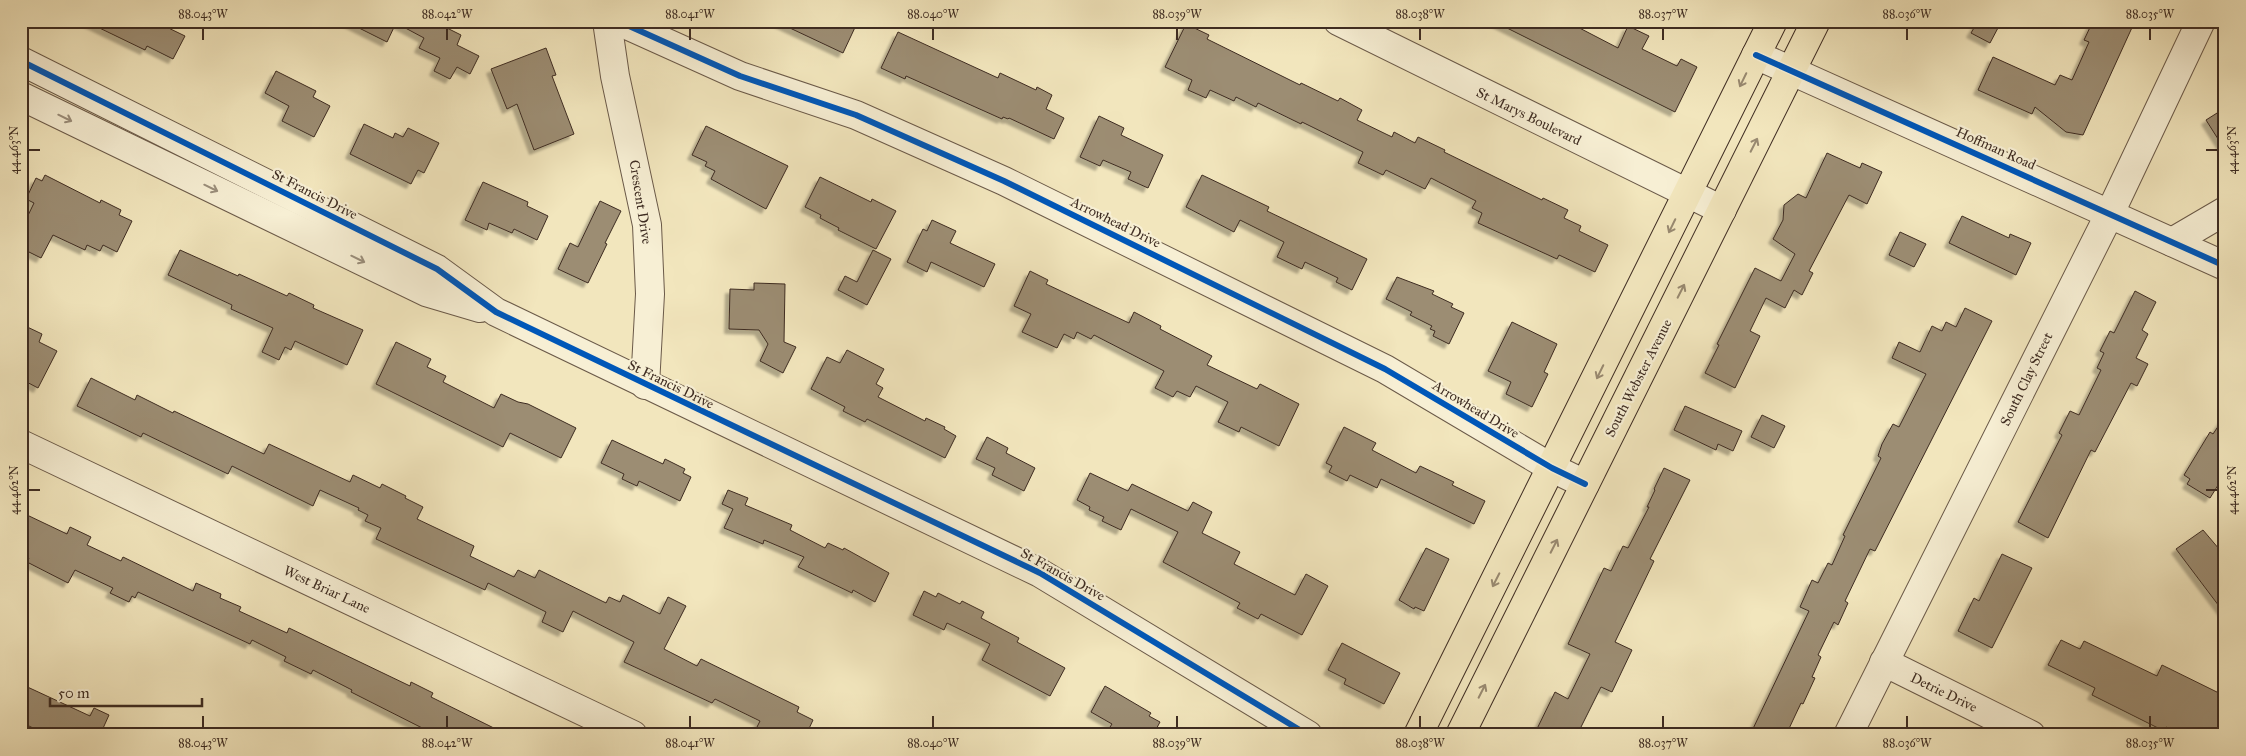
<svg xmlns="http://www.w3.org/2000/svg" width="2246" height="756" font-family="'IM FELL Great Primer',serif">
  <style>
    .building { fill: #9c8d73; stroke: #3e2c22; filter: url(#shadow) }
    .lines { fill: none; stroke-linecap: round; stroke-linejoin: round }
    .minor-casing { stroke: #6b5a49; stroke-width: 30 }
    .major-casing { stroke: #3e2c22; stroke-width: 30 }
    .minor { stroke: #f7efd4; stroke-width: 28 }
    .major { stroke: #f2e6bd; stroke-width: 28 }
    .cycleway-casing { stroke: #f7efd4; stroke-width: 9 }
    .cycleway { stroke: #0057b8; stroke-width: 6 }
    .oneway { stroke: #988970 }
    .oneway2 { stroke: #9a8e7b }
    .ticks { fill: none; stroke: #3e2c22; stroke-width: 2 }
    .labels { text-anchor: middle; stroke-width: 4.5; stroke-linejoin: round; paint-order: stroke }
    .street-label { font-size: 14px; fill: #3e2c22; stroke: #f7efd4 }
    .neatline { fill: none; stroke: #3e2c22; stroke-width: 2 }
    .ticks-label { font-size: 12px; text-anchor: middle; fill: #3e2c22 }
  </style>
  <defs>
    <filter id="shadow"><feDropShadow dx="-4.5" dy="4.5" stdDeviation="1" flood-color="#0004"/></filter>
  </defs>
  <rect width="100%" height="100%" fill="#f2e6bd"/>
  <filter id="stains"><feTurbulence type="fractalNoise" baseFrequency=".004" numOctaves="4"/><feColorMatrix values="0 0 0 0 .2 0 0 0 0 .09 0 0 0 0 .02 0 0 0 .5 -.17"/></filter>
  <radialGradient id="worn" r=".72"><stop offset=".6" stop-color="#630" stop-opacity="0"/><stop offset="1" stop-color="#630" stop-opacity=".3"/></radialGradient>
  <g class="building">
    <path d="M85,21H154L185,36L173,59L147,46L145,50Z"/>
    <path d="M345,21H433L461,35L457,45L479,56L470,74L457,67L450,79L434,71L440,58L419,48L424,38L396,23L387,42Z"/>
    <path d="M775,21H858L843,53Z"/>
    <path d="M1493,21H1566L1618,48L1628,26L1649,36L1642,49L1677,66L1681,59L1697,67L1675,112Z"/>
    <path d="M1978,21H1989L1999,26L1990,43L1971,33Z"/>
    <path d="M2093,21H2135L2083,135L2066,132L2035,107L2032,114L1978,90L1993,57L2055,85L2060,75L2072,80L2089,42L2084,40Z"/>
    <path d="M1186,24L1209,35L1207,39L1300,85L1301,83L1338,101L1340,98L1362,110L1357,120L1392,137L1394,132L1415,143L1418,137L1445,150L1444,152L1542,200L1543,198L1568,210L1564,218L1581,226L1579,231L1608,245L1595,272L1559,255L1557,259L1478,223L1482,213L1472,208L1476,201L1431,178L1425,189L1386,170L1383,175L1358,163L1363,152L1302,122L1301,124L1258,103L1256,107L1236,97L1234,101L1210,90L1206,98L1188,90L1192,80L1165,67Z"/>
    <path d="M898,32L998,78L1000,73L1036,90L1037,87L1052,95L1046,109L1064,118L1054,139L1009,118L1008,119L1003,117L1002,119L906,76L905,79L881,68Z"/>
    <path d="M546,48L556,75L552,76L574,134L534,150L517,104L507,109L491,69Z"/>
    <path d="M276,71L316,91L313,97L330,106L314,137L282,121L289,106L265,93Z"/>
    <path d="M2225,108V150L2206,120Z"/>
    <path d="M1099,116L1124,128L1121,135L1163,155L1148,188L1128,179L1131,172L1103,160L1100,166L1080,157Z"/>
    <path d="M364,124L393,138L395,133L403,137L408,128L439,143L424,173L418,170L411,184L350,154Z"/>
    <path d="M706,126L788,166L766,209L711,179L715,171L705,166L707,162L692,155Z"/>
    <path d="M1827,153L1860,168L1862,163L1882,172L1867,204L1849,195L1809,271L1813,273L1802,295L1794,290L1785,308L1766,298L1750,331L1760,336L1735,388L1705,373L1719,345L1717,344L1755,268L1781,281L1795,254L1773,239L1783,220L1784,205L1798,194L1806,198Z"/>
    <path d="M45,175L100,203L101,200L121,210L119,215L132,221L117,252L103,245L100,251L87,245L85,250L53,235L41,258L21,248V230L34,203L26,199L36,178L42,181Z"/>
    <path d="M1202,175L1269,207L1267,211L1367,259L1352,290L1336,282L1338,278L1305,262L1302,269L1277,257L1284,242L1240,220L1234,232L1186,207Z"/>
    <path d="M820,177L871,202L872,199L896,211L876,249L838,230L839,228L820,218L821,215L805,207Z"/>
    <path d="M483,182L528,202L527,206L548,216L537,240L514,229L512,233L489,223L487,230L465,220Z"/>
    <path d="M600,201L621,211L605,243L607,244L588,283L558,269L570,243L578,247Z"/>
    <path d="M1962,216L2009,238L2010,234L2031,243L2016,275L1949,243Z"/>
    <path d="M932,220L956,231L950,243L995,264L984,287L931,262L927,272L907,262L923,229L927,231Z"/>
    <path d="M1900,232L1926,244L1914,267L1889,255Z"/>
    <path d="M180,250L238,276L239,274L287,296L289,293L314,305L313,308L363,330L347,365L295,341L291,350L285,347L279,360L262,352L273,328L231,309L232,305L168,275Z"/>
    <path d="M873,250L891,259L867,305L838,290L845,276L857,282Z"/>
    <path d="M1030,271L1048,280L1046,284L1129,323L1134,312L1161,326L1160,329L1212,356L1207,365L1257,389L1260,384L1299,404L1279,446L1241,427L1239,432L1218,422L1228,402L1196,386L1190,397L1177,391L1173,397L1155,388L1164,371L1094,335L1091,339L1077,332L1074,339L1064,334L1057,348L1022,332L1031,314L1014,306Z"/>
    <path d="M1397,277L1434,291L1432,294L1453,304L1451,307L1464,313L1449,344L1433,336L1435,331L1430,329L1432,326L1410,315L1412,312L1386,299Z"/>
    <path d="M754,283L785,284L784,342L796,347L783,373L760,361L768,344L759,330L729,329L730,289L754,290Z"/>
    <path d="M2135,291L2156,302L2142,330L2148,334L2136,358L2148,364L2137,386L2131,383L2095,452L2091,450L2048,538L2018,522L2062,435L2059,433L2070,411L2079,415L2101,370L2097,368L2104,353L2100,351L2110,331L2114,333Z"/>
    <path d="M1965,308L1992,321L1875,551L1870,549L1845,601L1848,603L1838,625L1834,622L1818,655L1821,657L1812,677L1815,678L1803,704L1801,703L1786,735H1750L1809,611L1800,607L1812,580L1818,583L1828,563L1832,565L1845,536L1843,535L1881,458L1878,456L1882,444L1893,424L1899,427L1926,374L1892,358L1899,342L1920,352L1932,326L1942,331L1946,322L1956,327Z"/>
    <path d="M1512,322L1557,344L1544,372L1548,374L1532,407L1506,394L1511,382L1488,371Z"/>
    <path d="M21,324L42,334L39,342L57,351L38,388L21,379Z"/>
    <path d="M396,342L431,359L427,367L446,376L443,382L494,408L501,394L518,402L528,404L576,428L561,458L510,433L503,447L376,384Z"/>
    <path d="M847,350L884,369L876,384L883,388L878,397L925,421L926,418L945,427L944,429L956,436L945,458L867,419L865,422L843,411L845,407L811,389L827,357L840,363Z"/>
    <path d="M91,378L135,400L137,395L173,413L174,411L264,454L269,444L350,482L353,475L380,488L382,484L406,496L405,498L423,507L417,519L474,546L470,556L514,577L518,570L535,578L539,570L606,603L609,597L620,602L623,595L660,614L668,597L686,606L664,649L697,666L701,659L799,707L797,712L813,720L806,735H753L760,721L715,699L712,703L624,662L634,642L573,611L563,632L542,622L546,612L488,583L485,590L376,539L381,528L365,521L368,515L358,510L359,508L320,490L313,506L232,466L228,474L143,433L141,437L77,406Z"/>
    <path d="M1685,406L1742,431L1733,451L1718,444L1716,450L1674,430Z"/>
    <path d="M1762,415L1785,426L1774,448L1751,437Z"/>
    <path d="M2225,416V474L2210,498L2187,484L2190,479L2184,475L2210,432L2213,434Z"/>
    <path d="M1344,427L1376,443L1372,450L1416,473L1420,466L1454,482L1452,485L1485,501L1474,524L1381,479L1377,488L1350,475L1347,481L1329,472L1332,466L1326,463Z"/>
    <path d="M987,437L1008,448L1006,453L1035,468L1024,491L992,475L995,468L976,459Z"/>
    <path d="M612,440L663,464L665,459L685,469L683,473L691,477L680,501L639,481L637,486L622,479L624,474L601,463Z"/>
    <path d="M1664,468L1690,480L1650,559L1654,561L1615,642L1632,650L1612,692L1601,687L1577,735H1534L1555,692L1568,699L1590,654L1568,644L1604,568L1611,571L1623,546L1628,548L1649,507H1647L1655,490L1654,489Z"/>
    <path d="M1090,473L1128,491L1132,484L1188,511L1193,502L1212,512L1202,533L1240,552L1234,564L1295,595L1306,574L1328,586L1302,635L1261,614L1258,619L1237,608L1240,603L1163,562L1178,532L1131,509L1121,530L1102,521L1104,517L1089,510L1090,507L1077,500Z"/>
    <path d="M728,490L748,498L745,505L792,525L790,530L825,548L828,543L843,550L844,548L889,573L875,602L853,590L852,593L798,567L804,557L764,540L763,544L724,528L733,509L722,504Z"/>
    <path d="M27,515L67,534L70,527L91,537L87,545L121,561L123,557L193,591L196,583L221,594L220,598L241,607L239,611L287,633L289,628L410,686L411,682L433,693L431,697L508,735H436L351,692L352,690L313,670L311,674L284,661L286,657L252,640L250,644L138,592L135,598L132,596L129,602L110,593L113,588L75,570L68,583L27,562L29,558L21,555V525Z"/>
    <path d="M2203,530L2225,556V614L2176,549Z"/>
    <path d="M1426,548L1449,559L1424,611L1415,607L1414,609L1399,600Z"/>
    <path d="M2002,554L2032,568L1992,648L1958,631L1974,598L1979,601Z"/>
    <path d="M924,591L936,597L938,593L960,604L962,601L984,612L981,618L1019,638L1017,642L1065,668L1050,696L982,660L990,644L947,623L944,630L913,615Z"/>
    <path d="M2061,640L2080,649L2084,641L2157,676L2162,665L2225,696V713L2214,735H2183L2166,727L2164,731L2092,695L2095,688L2048,665Z"/>
    <path d="M1342,643L1400,673L1384,704L1344,684L1346,679L1328,670Z"/>
    <path d="M21,684L90,716L94,708L109,715L100,735H47L21,722Z"/>
    <path d="M1105,686L1151,713L1149,716L1160,722L1153,735H1125L1110,727L1112,724L1091,712Z"/>
  </g>
  <g class="lines">
    <defs>
      <g id="minor">
        <path d="M607,21L615,76L647,225L650,294L645,385"/>
        <path d="M618,21L740,76L856,115L1004,181L1385,369L1552,468L1585,484"/>
        <path d="M1338,21L1722,210"/>
        <path d="M1756,55L2225,266"/>
        <path d="M21,61L437,269L496,312L1040,573L1308,735"/>
        <path d="M21,96L426,292L480,308"/>
        <path d="M2172,242L2225,211"/>
        <path d="M21,444L633,735"/>
        <path d="M1884,662L2031,735"/>
        <path d="M1848,735L2110,213L2201,21"/>
      </g>
      <g id="major">
        <path d="M1418,735L1773,21"/>
        <path d="M1460,735L1816,21"/>
      </g>
    </defs>
    <use href="#minor" class="minor-casing"/>
    <use href="#major" class="major-casing"/>
    <use href="#minor" class="minor"/>
    <use href="#major" class="major"/>
    <defs>
      <g id="cycleway">
        <path d="M618,21L740,76L856,115L1004,181L1385,369L1552,468L1585,484"/>
        <path d="M1756,55L2225,266"/>
        <path d="M21,61L437,269L496,312L1040,573L1308,735"/>
      </g>
    </defs>
    <use href="#cycleway" class="cycleway-casing"/>
    <use href="#cycleway" class="cycleway"/>
  </g>
  <defs><path id="oneway-shaft" d="M-6 0H5M1.5-3L5.5 0L1.5 3" fill="none" stroke-width="1.6" stroke-linecap="round" stroke-linejoin="round" transform="scale(1.25)"/></defs>
  <g class="oneway">
    <use href="#oneway-shaft" transform="translate(1743 80) rotate(116)"/>
    <use href="#oneway-shaft" transform="translate(1754 145) rotate(-63)"/>
    <use href="#oneway-shaft" transform="translate(1672 226) rotate(116)"/>
    <use href="#oneway-shaft" transform="translate(1681 291) rotate(-63)"/>
    <use href="#oneway-shaft" transform="translate(1600 372) rotate(116)"/>
    <use href="#oneway-shaft" transform="translate(1554 546) rotate(-63)"/>
    <use href="#oneway-shaft" transform="translate(1496 580) rotate(117)"/>
    <use href="#oneway-shaft" transform="translate(1482 691) rotate(-63)"/>
  </g>
  <g class="oneway2">
    <use href="#oneway-shaft" transform="translate(65 118) rotate(26)"/>
    <use href="#oneway-shaft" transform="translate(211 188) rotate(26)"/>
    <use href="#oneway-shaft" transform="translate(358 259) rotate(26)"/>
  </g>
  <path class="ticks" d="M203,28V40M447,28V40M690,28V40M933,28V40M1177,28V40M1420,28V40M1663,28V40M1907,28V40M2150,28V40M28,150H40M2206,150H2218M28,490H40M2206,490H2218M203,716V728M447,716V728M690,716V728M933,716V728M1177,716V728M1420,716V728M1663,716V728M1907,716V728M2150,716V728"/>
  <g class="labels">
    <g class="street-label">
      <text transform="translate(1529 116) rotate(26)" y="5">St Marys Boulevard</text>
      <text transform="translate(1996 148) rotate(24)" y="5">Hoffman Road</text>
      <text transform="translate(315 194) rotate(27)" y="5">St Francis Drive</text>
      <text transform="translate(641 202) rotate(81)" y="5">Crescent Drive</text>
      <text transform="translate(1116 222) rotate(26)" y="5">Arrowhead Drive</text>
      <text transform="translate(1638 378) rotate(-63)" y="5">South Webster Avenue</text>
      <text transform="translate(2026 379) rotate(-64)" y="5">South Clay Street</text>
      <text transform="translate(671 384) rotate(26)" y="5">St Francis Drive</text>
      <text transform="translate(1476 409) rotate(31)" y="5">Arrowhead Drive</text>
      <text transform="translate(1063 574) rotate(29)" y="5">St Francis Drive</text>
      <text transform="translate(327 589) rotate(25)" y="5">West Briar Lane</text>
      <text transform="translate(1944 692) rotate(26)" y="5">Detrie Drive</text>
    </g>
  </g>
  <rect width="2246" height="756" fill="none" stroke="#f2e6bd" stroke-width="55"/>
  <path d="M50 698v8h152v-8" fill="none" stroke="#3e2c22" stroke-width="2.5"/>
  <text x="58" y="698" font-size="15" fill="#3e2c22" stroke="#f7efd4" stroke-width="4" paint-order="stroke">50 m</text>
  <rect x="28" y="28" width="2190" height="700" class="neatline"/>
  <g class="ticks-label">
    <text x="203" y="18">88.043°W</text>
    <text x="447" y="18">88.042°W</text>
    <text x="690" y="18">88.041°W</text>
    <text x="933" y="18">88.040°W</text>
    <text x="1177" y="18">88.039°W</text>
    <text x="1420" y="18">88.038°W</text>
    <text x="1663" y="18">88.037°W</text>
    <text x="1907" y="18">88.036°W</text>
    <text x="2150" y="18">88.035°W</text>
    <text transform="translate(14 150) rotate(-90)" y="4">44.463°N</text>
    <text transform="translate(2232 150) rotate(-90)" y="4">44.463°N</text>
    <text transform="translate(14 490) rotate(-90)" y="4">44.462°N</text>
    <text transform="translate(2232 490) rotate(-90)" y="4">44.462°N</text>
    <text x="203" y="747">88.043°W</text>
    <text x="447" y="747">88.042°W</text>
    <text x="690" y="747">88.041°W</text>
    <text x="933" y="747">88.040°W</text>
    <text x="1177" y="747">88.039°W</text>
    <text x="1420" y="747">88.038°W</text>
    <text x="1663" y="747">88.037°W</text>
    <text x="1907" y="747">88.036°W</text>
    <text x="2150" y="747">88.035°W</text>
  </g>
  <rect width="100%" height="100%" filter="url(#stains)"/>
  <rect width="100%" height="100%" fill="url(#worn)"/>
</svg>
